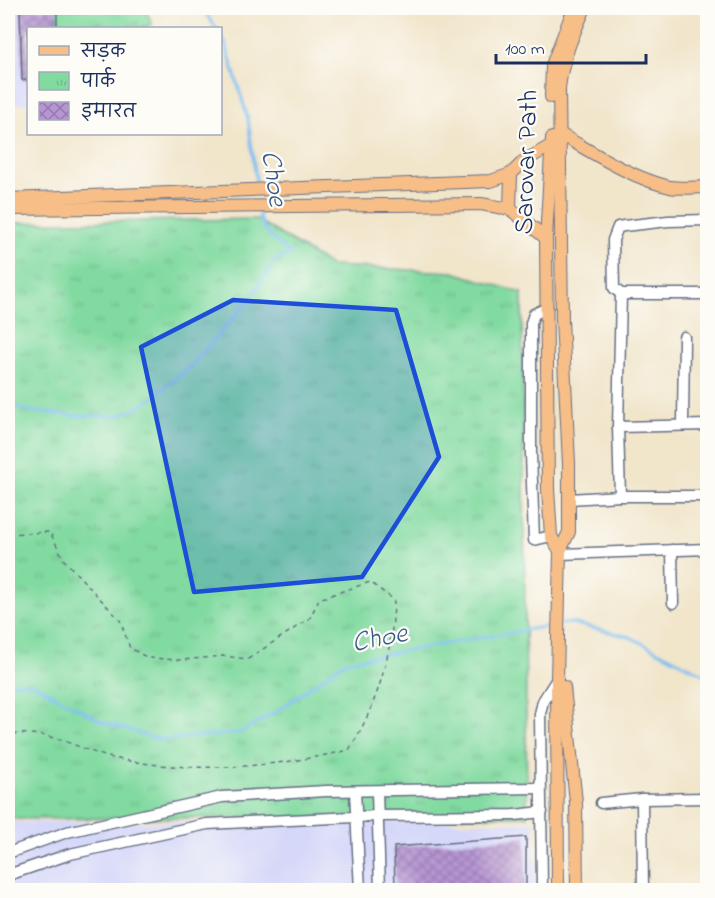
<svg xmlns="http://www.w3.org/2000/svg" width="715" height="898" font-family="'Indie Flower','Playpen Sans Deva',sans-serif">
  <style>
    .built { fill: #d6d8f9 }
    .park { fill: url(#park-tufts); stroke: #4e847f; stroke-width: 1.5 }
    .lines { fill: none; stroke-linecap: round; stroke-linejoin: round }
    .stream { stroke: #7cbdf1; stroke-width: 3 }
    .building { fill: url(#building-cross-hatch) }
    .minor-casing { stroke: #666f84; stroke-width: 13 }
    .major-casing { stroke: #666f84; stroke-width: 14 }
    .path { stroke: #666f84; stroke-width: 1.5; stroke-dasharray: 4.5 4.5; stroke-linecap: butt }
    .minor { stroke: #fff; stroke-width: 10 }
    .major { stroke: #f7be88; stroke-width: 12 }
    .marked { fill: #1d4ed8; fill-opacity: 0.2; stroke: #1d4ed8; stroke-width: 4.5; stroke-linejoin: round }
    .labels { text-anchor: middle; stroke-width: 4.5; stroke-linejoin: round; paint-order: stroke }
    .street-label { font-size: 27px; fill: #1b2f5e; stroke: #fdfcf7 }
    .water-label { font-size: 28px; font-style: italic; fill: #385a8a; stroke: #fdfcf7 }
  </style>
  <defs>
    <pattern id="park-tufts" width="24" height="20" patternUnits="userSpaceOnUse" patternTransform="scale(1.5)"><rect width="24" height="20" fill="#81daa0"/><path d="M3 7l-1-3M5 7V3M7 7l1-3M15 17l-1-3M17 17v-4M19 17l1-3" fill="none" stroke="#6fbb8c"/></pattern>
    <pattern id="building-cross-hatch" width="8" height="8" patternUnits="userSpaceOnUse" patternTransform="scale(1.5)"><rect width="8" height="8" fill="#b795d2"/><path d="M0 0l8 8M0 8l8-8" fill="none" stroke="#947aae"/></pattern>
  </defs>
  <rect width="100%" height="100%" fill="#fdfcf7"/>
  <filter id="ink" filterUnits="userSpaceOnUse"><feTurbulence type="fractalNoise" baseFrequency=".0167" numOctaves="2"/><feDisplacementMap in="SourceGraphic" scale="12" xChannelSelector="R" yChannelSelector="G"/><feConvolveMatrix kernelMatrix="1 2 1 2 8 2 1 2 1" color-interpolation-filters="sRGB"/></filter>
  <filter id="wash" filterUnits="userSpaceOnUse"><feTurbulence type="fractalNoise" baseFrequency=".008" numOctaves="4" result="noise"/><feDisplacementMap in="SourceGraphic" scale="24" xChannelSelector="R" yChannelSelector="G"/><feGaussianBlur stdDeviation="1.35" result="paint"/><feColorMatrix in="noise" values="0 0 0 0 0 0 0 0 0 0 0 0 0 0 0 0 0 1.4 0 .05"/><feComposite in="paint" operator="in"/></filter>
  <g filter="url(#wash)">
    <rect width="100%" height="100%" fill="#f1e5ca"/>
    <g class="built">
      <path d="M8,8H145L155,28H28V104L8,105Z"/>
      <path d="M8,822H534L536,890H8Z"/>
    </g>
    <g class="park">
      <path d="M57,8H145L152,24L142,28H58Z"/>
      <path d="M256,219L331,266L453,272L522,293L527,816L8,819V223Z"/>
    </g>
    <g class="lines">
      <g class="stream">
        <path d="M202,8L216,28"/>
        <path d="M220,35L225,42L248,119L257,187"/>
        <path d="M8,403L25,410L76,416H119L146,403L191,366L251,298L275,260L291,254C274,241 260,231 258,208"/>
        <path d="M562,624L572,623L630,637L708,676"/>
        <path d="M8,683H32L103,722L160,740L240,733L280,709L346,661L555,625"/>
      </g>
    </g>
    <g id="blocks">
      <g class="building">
        <path d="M20,8L57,9V28H28V80H22Z"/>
        <path d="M526,837V890H395L394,847Z"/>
      </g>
    </g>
  </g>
  <g filter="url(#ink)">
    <use href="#blocks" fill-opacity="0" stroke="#666f84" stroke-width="1.5"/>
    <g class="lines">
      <defs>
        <g id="minor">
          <path d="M708,220L668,221L624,226L618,227L613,240L614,288L621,294H708"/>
          <path d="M547,308L534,314L531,323V454L534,540L551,536"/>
          <path d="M683,424L684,337"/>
          <path d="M618,427L708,425"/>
          <path d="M620,496L618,427L621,294"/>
          <path d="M569,499L620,496H708"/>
          <path d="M672,550L673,603"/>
          <path d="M560,554L708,549"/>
          <path d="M355,791L360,890"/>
          <path d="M377,791L380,890"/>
          <path d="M642,799L643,890"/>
          <path d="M601,803L642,799L708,798"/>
          <path d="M8,853L67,832L222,797L326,791L539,788"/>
          <path d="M8,875L70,854L207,824L377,816L515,815L542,812"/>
          <path d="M542,890L540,714L543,701L557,679"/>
        </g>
        <g id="major">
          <path d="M551,97L552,65L574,8"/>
          <path d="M560,134C594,153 631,178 670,187C682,189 696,187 708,187"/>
          <path d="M552,138L546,238L548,489L551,536L560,551"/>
          <path d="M8,199L491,181L511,174L524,161L552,145"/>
          <path d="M8,209L481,204L510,209L546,238"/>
          <path d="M510,209L511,174"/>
          <path d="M564,687L576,802L577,890"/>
          <path d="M558,890L557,679L560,551L569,532V464L562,319L559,89C562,59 573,34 585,8"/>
        </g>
      </defs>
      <use href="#minor" class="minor-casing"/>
      <use href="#major" class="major-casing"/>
      <path class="path" d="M8,534L50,532L64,560L120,620L130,648L148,658L182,660L223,656L248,659L310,618L319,599L370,582L394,600C393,652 377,706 349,750C272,768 191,774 113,758C89,753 65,738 39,735C29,733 18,734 8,734"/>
      <use href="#minor" class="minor"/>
      <use href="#major" class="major"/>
    </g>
  </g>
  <path class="marked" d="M233,300L396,310L439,457L362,577L194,592L141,347Z"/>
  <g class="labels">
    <g class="street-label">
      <text transform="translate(525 162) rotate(-88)" y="9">Sarovar Path</text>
    </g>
    <g class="water-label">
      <text transform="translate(276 178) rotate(82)" y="10">Choe</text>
      <text transform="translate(379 636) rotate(-11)" y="10">Choe</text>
    </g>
  </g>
  <rect width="715" height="898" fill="none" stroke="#fdfcf7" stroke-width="30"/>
  <rect x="27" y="27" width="195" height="108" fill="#fdfcf7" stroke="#a3aaba" stroke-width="1.5"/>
  <rect x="39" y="46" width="30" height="9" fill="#f7be88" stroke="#a3aaba" stroke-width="1.5"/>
  <text x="81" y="57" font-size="18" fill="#1b2f5e">सड़क</text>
  <rect x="39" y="72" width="30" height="18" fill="url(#park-tufts)" stroke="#a3aaba" stroke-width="1.5"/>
  <text x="81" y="87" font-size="18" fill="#1b2f5e">पार्क</text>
  <rect x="39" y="102" width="30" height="18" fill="url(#building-cross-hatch)" stroke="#a3aaba" stroke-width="1.5"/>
  <text x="81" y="117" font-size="18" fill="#1b2f5e">इमारत</text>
  <path d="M496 54v9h150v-9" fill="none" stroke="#1b2f5e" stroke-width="3"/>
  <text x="505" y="54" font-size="18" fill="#1b2f5e" stroke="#fdfcf7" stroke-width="4.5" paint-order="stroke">100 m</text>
</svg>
